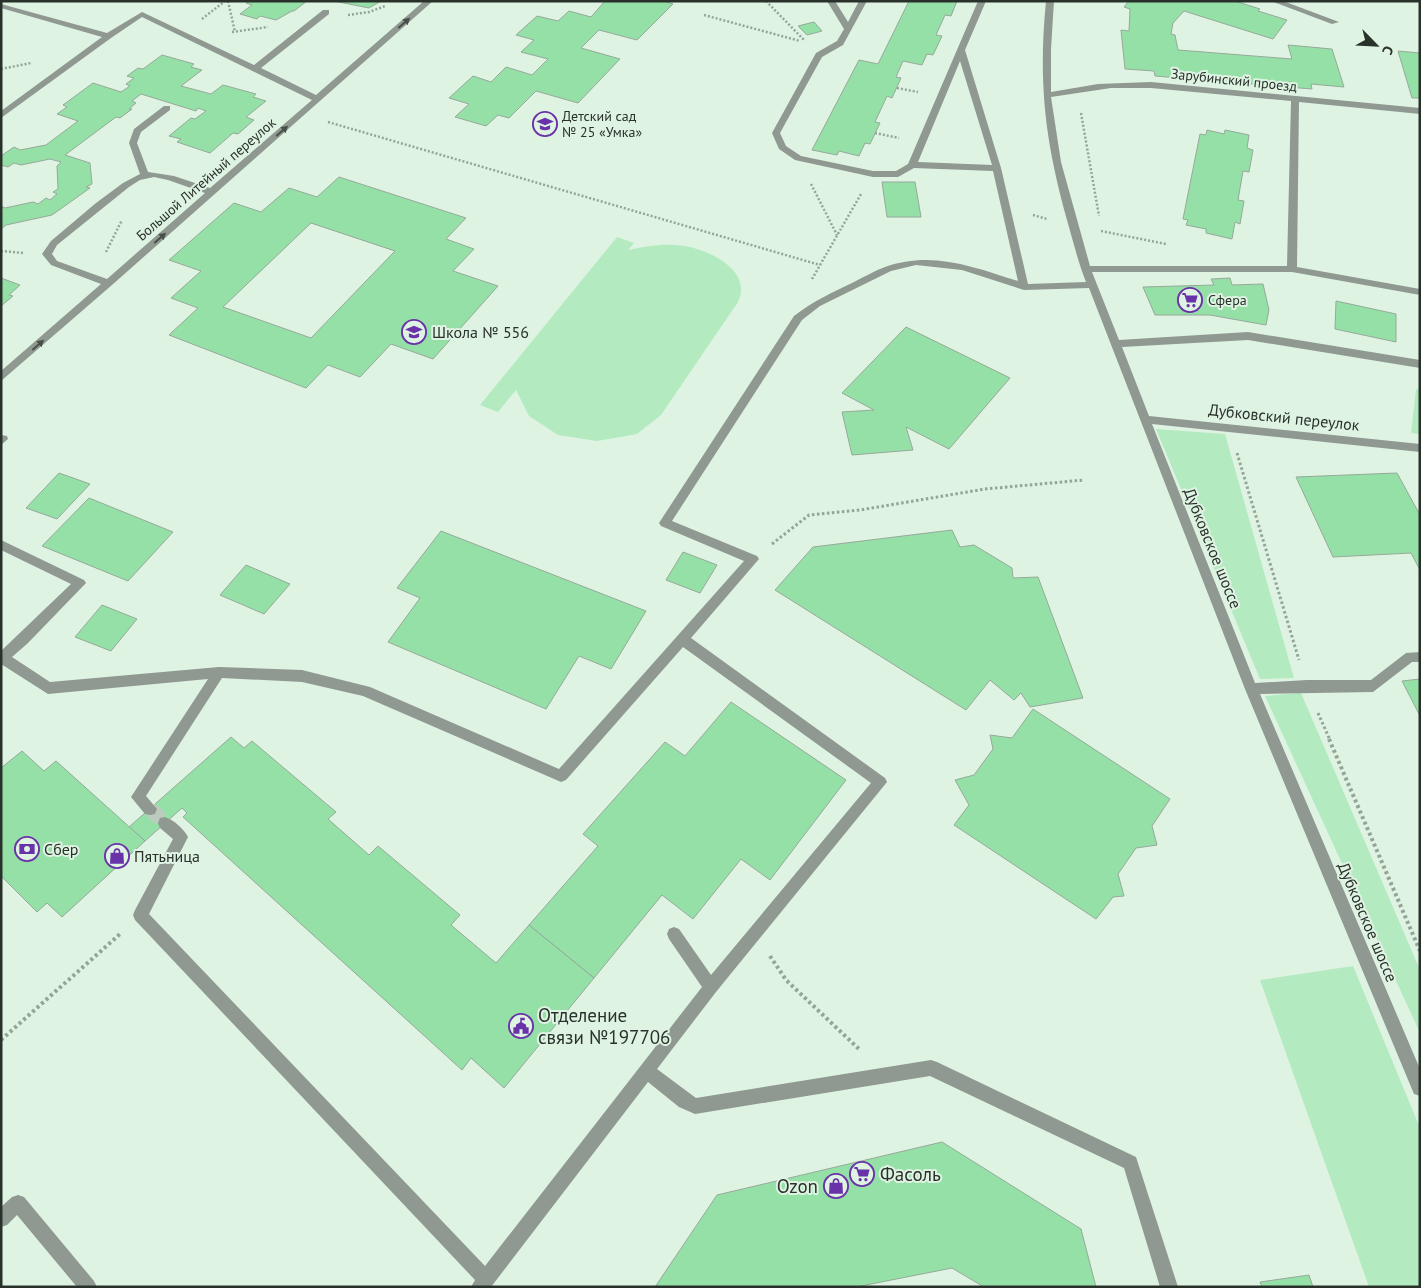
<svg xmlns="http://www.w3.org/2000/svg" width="1421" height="1288" font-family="'PT Sans',sans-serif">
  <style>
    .green { fill: #b4eabf }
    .building { fill: #95e0a7; stroke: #96a99a; fill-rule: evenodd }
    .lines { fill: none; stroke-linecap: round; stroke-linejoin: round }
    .minor-tunnel { stroke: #bbccbe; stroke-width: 15; stroke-dasharray: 15 8; stroke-linecap: butt }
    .path-far2 { stroke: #95a498; stroke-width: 2.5; stroke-dasharray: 2 2; stroke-linecap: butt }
    .path-far1 { stroke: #95a498; stroke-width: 3; stroke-dasharray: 2.5 2.5; stroke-linecap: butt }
    .path { stroke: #95a498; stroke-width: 4; stroke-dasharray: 3 3; stroke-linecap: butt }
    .minor { fill: #8f9891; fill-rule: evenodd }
    .oneway { fill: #48504a }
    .labels { text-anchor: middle; stroke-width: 4; stroke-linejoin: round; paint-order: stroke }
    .far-street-label { font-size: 14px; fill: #29312b; stroke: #dff3e3 }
    .far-poi-label { font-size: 14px; fill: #29312b; stroke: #dff3e3; text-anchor: start }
    .poi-label { font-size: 16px; fill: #29312b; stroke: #dff3e3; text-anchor: start }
    .street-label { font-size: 16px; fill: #29312b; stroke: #dff3e3 }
    .near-poi-label { font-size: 19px; fill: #29312b; stroke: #dff3e3; text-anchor: start }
  </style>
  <rect width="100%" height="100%" fill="#dff3e3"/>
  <g class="green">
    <path d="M617,237L634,243L628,250C644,247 658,244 674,245C697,245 743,263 741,291C741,295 739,299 738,302L661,415L637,434L597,441L558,435L529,416L516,390L498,412L480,405Z"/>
    <path d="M1420,388V434L1411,433L1416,390Z"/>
    <path d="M1156,429L1225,434L1294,678L1260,679Z"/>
    <path d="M1301,693L1420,970V1033L1265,696Z"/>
    <path d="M1353,966L1420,1128V1287H1369L1260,980Z"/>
  </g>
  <g class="building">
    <path d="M248,1H307L294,11H292L276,20L260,16L257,19L240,14L252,5L246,3Z"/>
    <path d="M334,1H381L369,8Z"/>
    <path d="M605,1H664L673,4L637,40L599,30L581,48L620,59L578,103L536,91L509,118L498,115L486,126L455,117L469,104L449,98L473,76L491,82L506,67L532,75L548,59L521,52L534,40L516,35L537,16L558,21L569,11L591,17Z"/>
    <path d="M909,1H957L951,16L945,15L936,35L942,36L933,55L927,54L922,65L903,61L896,77L901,78L892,98L887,96L875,122L880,123L870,144L865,143L859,156L839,151L837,155L812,150L859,60L878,64Z"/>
    <path d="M1129,1H1235L1260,9L1258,11L1287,20L1273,39L1184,11L1173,23L1171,34L1175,35L1178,50L1292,59L1288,45L1332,49L1344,87L1311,84L1312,89L1155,76L1154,71L1125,69L1121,30L1129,31L1130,9L1124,7Z"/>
    <path d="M814,22L822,31L807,35L798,26Z"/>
    <path d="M1398,51L1420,53V98H1412Z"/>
    <path d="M162,55L194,64L191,67L202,70L181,86L211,94L223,85L256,94L253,97L266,101L246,117L254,120L238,134L233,133L210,153L177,142L181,139L169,136L191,118L195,119L206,111L198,108L196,111L141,94L132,101L136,103L129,109H132L120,118L116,117L65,155L90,163L92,184L86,187L90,188L52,215L6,225L1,229V206L5,208L33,202L38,204L46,198L50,200L57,194L53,192L58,189L57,166L61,162L50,159L21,165L14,163L8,167L1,165V156L14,147L20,150L46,145L78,121L57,114L67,107L63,105L93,83L121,92L130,86L126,84L134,78L127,76L138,68L143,69Z"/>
    <path d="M1207,130L1224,134L1225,130L1249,135L1247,148L1253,150L1249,172L1243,171L1238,200L1244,201L1240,224L1235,222L1232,239L1206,233V229L1186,225L1188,220L1183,219L1200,134L1206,135Z"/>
    <path d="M339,177L466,218L446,239L474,249L453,271L498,286L433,359L391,344L360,377L328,365L306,388L169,335L198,308L171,298L201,271L169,260L234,203L261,212L289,188L317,197ZM311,223L395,251L311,338L223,307Z"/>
    <path d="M882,182H915L921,217H887Z"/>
    <path d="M1,278L20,285L9,295L13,296L1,306Z"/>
    <path d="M1230,278L1232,285L1263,284L1269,310L1266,325L1210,315H1155L1143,287L1214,285L1211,279Z"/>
    <path d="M1336,301L1396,314V342L1335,329Z"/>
    <path d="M906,327L1010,378L949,449L906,427L913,450L852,455L842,412L874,410L842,393Z"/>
    <path d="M59,473L90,484L57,519L26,508Z"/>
    <path d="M1397,473L1420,515V570L1411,553L1333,557L1296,477Z"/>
    <path d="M89,498L173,532L128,581L42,546Z"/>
    <path d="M952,530L960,547L974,545L1012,568L1013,578L1038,577L1083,698L1030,707L1021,693L1014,700L990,680L966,710L775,590L813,547Z"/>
    <path d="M441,531L646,611L611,669L579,656L546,709L388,642L420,598L397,588Z"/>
    <path d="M683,552L717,565L700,593L666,580Z"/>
    <path d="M246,565L290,584L264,614L220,595Z"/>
    <path d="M102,605L137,619L111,651L75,637Z"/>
    <path d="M1420,679V716L1402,681Z"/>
    <path d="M731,702L846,780L770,880L741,859L693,919L662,895L594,978L529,925L598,846L583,834L665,742L685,756Z"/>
    <path d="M1033,709L1170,799L1152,826L1157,845L1136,848L1118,874L1124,896L1113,897L1096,919L954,825L969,805L955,780L974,775L993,749L990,735L1012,738Z"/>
    <path d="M231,737L244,748L252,741L336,812L328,819L369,855L378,846L460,915L451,925L496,963L529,925L594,978L504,1088L471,1058L462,1070L183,817L187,813L182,808L145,841L129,827Z"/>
    <path d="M22,751L44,771L56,761L145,841L62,917L47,903L37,912L1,876V768Z"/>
    <path d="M942,1142L1081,1229L1096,1287H984L952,1268L856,1287H655L717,1195Z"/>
    <path d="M1309,1275L1313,1287H1262L1260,1282Z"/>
  </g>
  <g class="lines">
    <path class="minor-tunnel" d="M150,809L165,823"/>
    <g class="path-far2">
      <path d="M228,1L235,32"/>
      <path d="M766,1L804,40"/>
      <path d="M348,15L369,12L385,6"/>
      <path d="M704,15L800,41"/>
      <path d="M202,19L225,1"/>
      <path d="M232,32L268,27"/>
      <path d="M1,69L31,63"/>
      <path d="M897,88L918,92"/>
      <path d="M1081,113L1099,216"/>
      <path d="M328,122L820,265"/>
      <path d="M875,133L899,138"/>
      <path d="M811,184L837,235"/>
      <path d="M1033,215L1047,219"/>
      <path d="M1101,231L1166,244"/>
      <path d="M1,251L24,253"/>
      <path d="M106,252L122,220"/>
      <path d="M812,279L861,194"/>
    </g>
    <g class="path-far1">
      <path d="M1237,453L1299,660"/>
      <path d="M772,544L809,515L860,510L985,489L1084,480"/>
      <path d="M1318,713L1330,740"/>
    </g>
    <g class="path">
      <path d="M1329,739L1420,951"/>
      <path d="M770,956L786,980L860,1050"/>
      <path d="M1,1040L120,934"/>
    </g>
    <g class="minor">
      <path d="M424,1H433L112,285L1,381V371L101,284L51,265L42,254L51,241L96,203L123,183L140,174L129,143L134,129L164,106H170V110L141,132L137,143L148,172L174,176L210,188L312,100L142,17L111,38L1,118V111L102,37L1,8V4L107,33L142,12L254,65L323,10H329V14L261,68L316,95ZM154,177L168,180L205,193L107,279L57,261L52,254L57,245L129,187L140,180Z"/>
      <path d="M827,1H835L848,22L859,1H867L843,45L822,57L780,133L786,146L801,156L873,171H896L908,164L978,1H986L965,50L1001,168L1028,284L1086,282C1078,262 1073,241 1067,220C1045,141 1038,83 1046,1H1054L1051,49V92L1098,84L1151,82L1420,108V114L1299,102L1297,267L1420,289V295L1292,272H1092L1119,340L1248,332L1420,360V368L1248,340L1122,347L1149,416L1420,444V452L1152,424L1255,683L1307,680H1371L1406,653L1420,652V662H1412L1373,692L1260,694L1420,1069V1096L1414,1094L1245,689L1089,288L1024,290L962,270L916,265L891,271L820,306L802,320L672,521L757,556L759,559L691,638L885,778L887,782L716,992L657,1069L696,1098L931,1060L937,1062L1136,1157L1178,1287H1160L1124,1168L930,1076L695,1114L679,1107L648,1082L491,1287H471L475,1280L135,920L133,915L135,910L173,839L160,828L158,823L160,818L165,817C174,820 184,829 188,837L149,914L485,1266L702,987L669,939L667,934L669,929L674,927L679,929L711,975L871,783L683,647L566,780L561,782L363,696L302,682L222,678L146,796L157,809L155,814L150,815L145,814L131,797L208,679L48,694L1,664V651L71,584L1,550V540L84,580L86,583L28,643L12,657L50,682L219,667L302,670L370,687L559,769L744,561L661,526L659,523L794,316C813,301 833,292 854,282C864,277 874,271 885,267C931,250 974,267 1018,281L993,171L914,168L898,177H873L795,160L779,149L772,133L816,53L837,41L844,29ZM960,61L992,165L918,162ZM1111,88H1151L1291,101L1287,266H1090L1061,162L1051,97Z"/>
      <path d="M1271,1H1283L1339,22L1332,24Z"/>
      <path d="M1,435L7,436L8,439L1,445Z"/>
      <path d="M18,1195L24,1197L94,1281L97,1287H77L17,1215L7,1225L1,1227V1207L12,1197Z"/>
    </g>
  </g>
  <defs><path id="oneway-solid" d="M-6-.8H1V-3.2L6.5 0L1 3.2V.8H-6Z" transform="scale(1.25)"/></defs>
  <g class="oneway">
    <use href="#oneway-solid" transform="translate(404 23) rotate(-41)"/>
    <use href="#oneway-solid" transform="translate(282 131) rotate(-41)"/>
    <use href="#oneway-solid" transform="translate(160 238) rotate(-41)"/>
    <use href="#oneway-solid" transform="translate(38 345) rotate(-41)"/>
  </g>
  <defs>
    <symbol id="school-ring" viewBox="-11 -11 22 22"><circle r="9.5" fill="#dff3e3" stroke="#6a32a9" stroke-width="1.5"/><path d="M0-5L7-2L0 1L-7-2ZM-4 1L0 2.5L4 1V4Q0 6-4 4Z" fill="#6a32a9"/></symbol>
    <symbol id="supermarket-ring" viewBox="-11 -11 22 22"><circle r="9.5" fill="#dff3e3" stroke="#6a32a9" stroke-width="1.5"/><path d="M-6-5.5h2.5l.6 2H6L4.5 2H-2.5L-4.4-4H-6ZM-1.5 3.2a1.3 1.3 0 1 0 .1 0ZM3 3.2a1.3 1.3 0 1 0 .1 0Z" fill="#6a32a9"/></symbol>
    <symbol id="bank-ring" viewBox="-11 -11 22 22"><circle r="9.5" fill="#dff3e3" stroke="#6a32a9" stroke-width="1.5"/><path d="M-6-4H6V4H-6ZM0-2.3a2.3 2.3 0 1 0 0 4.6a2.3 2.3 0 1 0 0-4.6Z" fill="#6a32a9"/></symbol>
    <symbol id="shop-ring" viewBox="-11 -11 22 22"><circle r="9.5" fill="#dff3e3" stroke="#6a32a9" stroke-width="1.5"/><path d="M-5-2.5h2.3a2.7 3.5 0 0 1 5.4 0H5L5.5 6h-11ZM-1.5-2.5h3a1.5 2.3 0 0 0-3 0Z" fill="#6a32a9"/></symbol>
    <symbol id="civic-ring" viewBox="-11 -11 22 22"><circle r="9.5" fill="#dff3e3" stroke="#6a32a9" stroke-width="1.5"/><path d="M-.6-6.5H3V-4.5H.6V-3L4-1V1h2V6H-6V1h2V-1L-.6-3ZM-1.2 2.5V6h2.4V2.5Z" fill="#6a32a9"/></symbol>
  </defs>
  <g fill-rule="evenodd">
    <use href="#school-ring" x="531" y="110" width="28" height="28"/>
    <use href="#supermarket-ring" x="1176" y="286" width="28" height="28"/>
    <use href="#school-ring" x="400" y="318" width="28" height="28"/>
    <use href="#bank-ring" x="13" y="835" width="28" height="28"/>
    <use href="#shop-ring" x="103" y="842" width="28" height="28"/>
    <use href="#civic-ring" x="507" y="1012" width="28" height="28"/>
    <use href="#supermarket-ring" x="848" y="1160" width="28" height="28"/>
    <use href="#shop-ring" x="822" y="1172" width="28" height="28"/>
  </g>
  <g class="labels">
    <g class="far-street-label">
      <text transform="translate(1234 80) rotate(6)" y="5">Зарубинский проезд</text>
      <text transform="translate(206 179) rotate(-41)" y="5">Большой Литейный переулок</text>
    </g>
    <g class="far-poi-label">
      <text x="562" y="121">Детский сад<tspan x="562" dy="16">№ 25 «Умка»</tspan></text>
      <text x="1208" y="305">Сфера</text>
    </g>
    <g class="poi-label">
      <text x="432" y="338">Школа № 556</text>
      <text x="44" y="855">Сбер</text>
      <text x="134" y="862">Пятьница</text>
    </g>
    <g class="street-label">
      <text transform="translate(1284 417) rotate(6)" y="6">Дубковский переулок</text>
      <text transform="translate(1213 548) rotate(68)" y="6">Дубковское шоссе</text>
      <text transform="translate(1368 922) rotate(67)" y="6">Дубковское шоссе</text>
    </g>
    <g class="near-poi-label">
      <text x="538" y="1022">Отделение<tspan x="538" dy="22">связи №197706</tspan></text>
      <text x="880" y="1181">Фасоль</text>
      <text x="818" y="1193" text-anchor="end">Ozon</text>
    </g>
  </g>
  <rect width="1421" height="1288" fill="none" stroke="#29312b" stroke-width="5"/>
  <g transform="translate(1376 45) rotate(114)" stroke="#dff3e3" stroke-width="4" paint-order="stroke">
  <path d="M0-4L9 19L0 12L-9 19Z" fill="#29312b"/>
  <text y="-8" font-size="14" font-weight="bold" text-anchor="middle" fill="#29312b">С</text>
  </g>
</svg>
